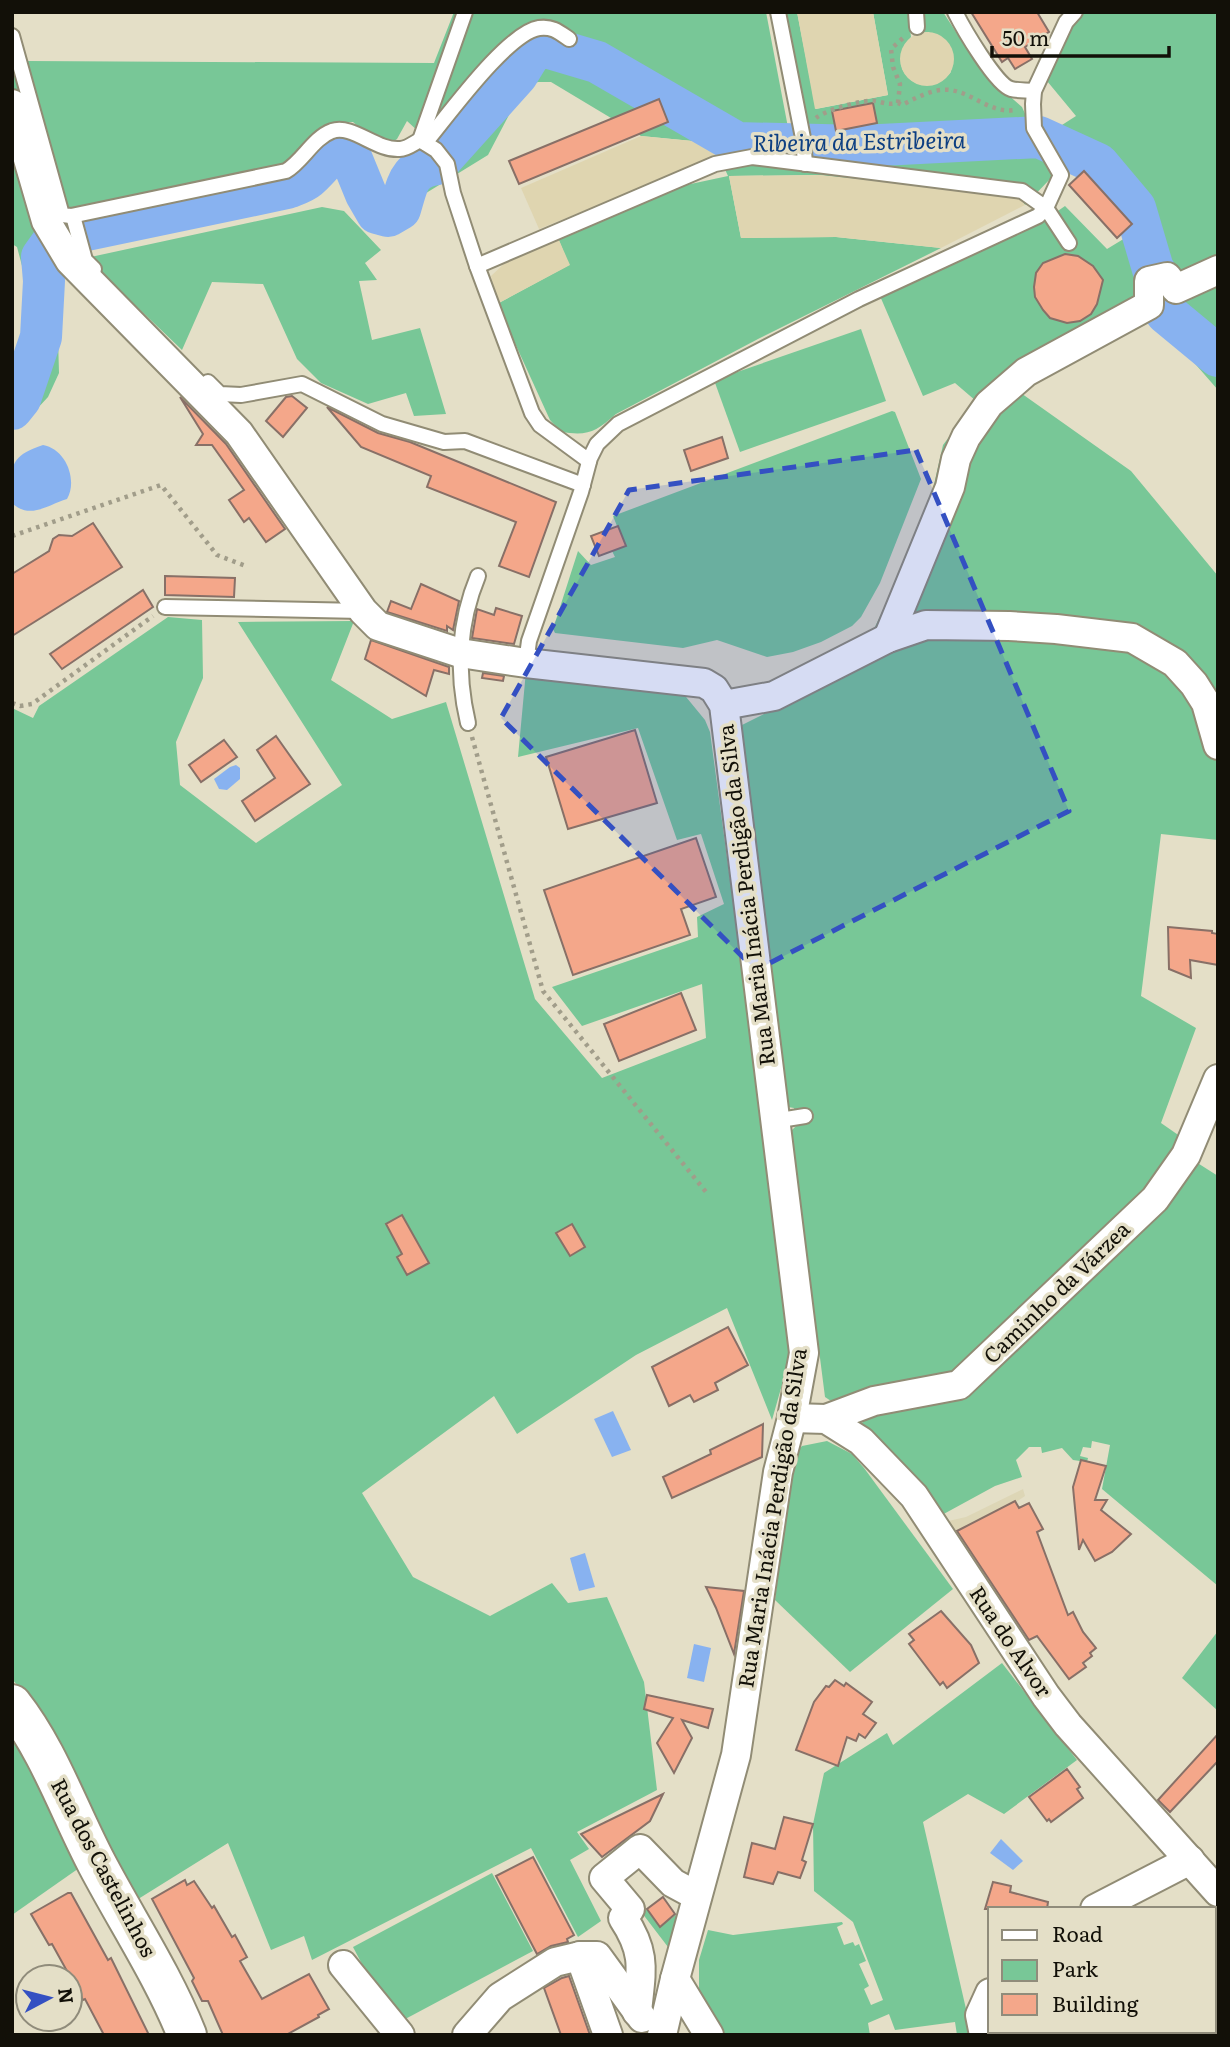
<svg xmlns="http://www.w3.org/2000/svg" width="1230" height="2047" font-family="Literata,serif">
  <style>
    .built { fill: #ddd6b6 }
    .green { fill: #78c797 }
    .sand { fill: #dfd5b0 }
    .water { fill: #88b2f0 }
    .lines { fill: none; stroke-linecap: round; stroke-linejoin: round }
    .river { stroke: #88b2f0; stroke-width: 42 }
    .building { fill: #f4a78a; stroke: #887067; stroke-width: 2 }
    .lane-casing { stroke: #918c75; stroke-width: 18 }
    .street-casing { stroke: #918c75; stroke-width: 32 }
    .secondary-casing { stroke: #918c75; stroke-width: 42 }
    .path { stroke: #a19d8a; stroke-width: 4.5; stroke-dasharray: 3.5 5; stroke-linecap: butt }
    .lane { stroke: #fff; stroke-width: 14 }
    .street { stroke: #fff; stroke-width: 28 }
    .secondary { stroke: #fff; stroke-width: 38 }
    .marked { fill: #3450c2; fill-opacity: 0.2; stroke: #3450c2; stroke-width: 5; stroke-dasharray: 14 9; stroke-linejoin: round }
    .labels { text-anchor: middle; stroke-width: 7; stroke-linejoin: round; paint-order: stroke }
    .street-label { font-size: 21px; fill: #121008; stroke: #e4dfc7 }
    .water-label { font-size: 23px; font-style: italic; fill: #0d3f82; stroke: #e4dfc7 }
  </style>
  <rect width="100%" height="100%" fill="#e4dfc7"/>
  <path class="built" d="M1023,1489L1025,1496L1016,1502L1019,1508L1029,1503L1043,1529L1034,1533L989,1574L978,1580L944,1522L966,1517Z"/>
  <g class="green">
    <path d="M454,12H766L790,138H869L881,131L808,127L786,12H797L816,109L888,95L873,12H908L911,37C881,69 924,105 951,72L929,32L920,33L922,12H943L982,72L1022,107L1053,176L1025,205L1018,196L819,175L729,176L741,238L836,237L941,248L758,339L616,414C595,432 589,436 561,432L550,420L497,304L569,265L558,238L686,185L728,176L713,143L641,136L551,82H538L523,88L488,155L418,198L399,178L402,166L424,155L432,144L407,121L397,139L391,143L365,132L353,122H334L322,126L288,165L63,210L27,61L434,63Z"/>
    <path d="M1079,12H1218V390L1156,319L1018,391L1131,471L1218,576V840L1161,834L1141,996L1196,1028L1161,1123L1184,1139L1146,1193L956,1377L831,1401L825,1397L791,1131L796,1126L794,1108L788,1107L734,729L914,639L873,631L926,520L943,445L976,401L955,383L923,396L880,296L1042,222L1065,206L1107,249L1135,232L1142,297L1169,268L1149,206L1116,162L1051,132L1076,116L1047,81L1072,22Z"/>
    <path d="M12,62L36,147L63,264L56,267L59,373L48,397L23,424L12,430V392L33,330L34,274L25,277L17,247L12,244Z"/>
    <path d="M322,207L344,211L381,250L365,263L377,280L359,281L372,340L420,328L446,414L414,416L406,393L368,404L321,383L297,359L263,284L212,282L182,350L86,258Z"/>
    <path d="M861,329L886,401L740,452L714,380Z"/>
    <path d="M892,411L895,412L921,479L880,583L861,617L852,626L821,642L793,652L767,657L717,640L683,648L555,633L553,629L578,551L591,565L615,557L612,551L625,546L613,516Z"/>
    <path d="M168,617L202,620L203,678L176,742L180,785L256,843L342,785L238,622L354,621L331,680L392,719L446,702L535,999L602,1078L706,1038L702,984L582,1026L552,987L698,937L697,917L724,904L701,834L677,840L638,728L518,757L526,671L682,692L705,720L710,732L788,1309L789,1360L772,1420L727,1308L636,1355L517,1434L494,1396L362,1493L413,1577L490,1616L552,1583L568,1603L607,1597L644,1682L657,1790L577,1832L589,1849L570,1860L601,1921L578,1937L531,1848L312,1960L304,1936L271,1950L228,1843L135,1901L31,1701L12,1679V708L33,718L39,706Z"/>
    <path d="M1196,1162L1218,1176V1586L1102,1489L1110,1445L1092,1441L1091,1448L1083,1447L1080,1456L1088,1458L1087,1462L1073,1460L1062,1448L1042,1453L1041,1447H1029L1016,1460L1022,1477L995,1486L940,1516L861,1425L867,1414L957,1396Z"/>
    <path d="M827,1441L852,1454L864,1468L953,1589L850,1672L775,1600L793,1456L802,1446Z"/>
    <path d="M1218,1631V1711L1182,1678Z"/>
    <path d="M1002,1663L1077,1760L1004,1814L968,1794L923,1822L972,2035H957L955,2022L895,2030L889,2014L868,2023L870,2035H717L699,2003V1960L708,1930L733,1935L842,1922L843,1924L837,1927L844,1945L853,1942L855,1946L859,1944L866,1961L859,1964L869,1986L864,1989L871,2005L883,2000L853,1922L814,1891L813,1824L824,1773L887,1733L893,1745Z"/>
    <path d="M12,1730L82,1866L12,1915Z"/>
    <path d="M492,1873L533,1951L394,2025L353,1947Z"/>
    <path d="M686,1897L653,2025L649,2020L668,1947L642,1913L647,1909L660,1927L677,1914L682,1898Z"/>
  </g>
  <g class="sand">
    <path d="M797,12H873L888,95L815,109Z"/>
    <circle cx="927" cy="59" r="27"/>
    <path d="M641,136L713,143L720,156L539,229L521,188Z"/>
    <path d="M819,175L1018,196L1025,205L941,248L836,237L741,238L729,176Z"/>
    <path d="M558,238L570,265L497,304L491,276L509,259Z"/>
  </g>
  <g class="water">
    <path d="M43,445C66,449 78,480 67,499C47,505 30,520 12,503C12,469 6,457 43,445Z"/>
    <path d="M236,765L240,768V779L227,790L219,789L214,779L230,767Z"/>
    <path d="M613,1411L631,1450L612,1457L594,1419Z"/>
    <path d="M585,1553L595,1587L579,1591L570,1558Z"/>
    <path d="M694,1644L711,1648L704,1682L687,1678Z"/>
    <path d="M1001,1839L1023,1861L1013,1870L990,1853Z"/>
  </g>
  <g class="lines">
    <g class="river">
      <path d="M82,231L287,188C294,185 302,183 308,178C323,166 329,148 350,155L366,194L377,213L388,216L400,209C408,184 407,169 437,164L517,75L533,49L543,46L597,62L737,143L861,146L1039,137L1098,164L1135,208L1153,269L1157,275L1166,313L1218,356"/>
      <path d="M12,409L20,399L41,337L44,281L42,257L52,243"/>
    </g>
  </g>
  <g class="building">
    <path d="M971,12H1037L1049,32L1025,47L1032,59L1015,69L1008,58L1002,62Z"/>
    <path d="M659,99L668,122L519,184L509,161Z"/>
    <path d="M873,103L877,123L836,131L832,111Z"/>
    <path d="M1084,171L1132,224L1117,238L1069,185Z"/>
    <path d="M1065,254L1078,256L1093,266L1103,280L1097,304L1091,314L1080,321L1067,323L1050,318L1043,310L1035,297L1034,287L1036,273L1043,263Z"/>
    <path d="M292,396L307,408L283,437L266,421L286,397Z"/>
    <path d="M180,397L226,444L285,529L266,542L249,518L244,522L229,500L244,490L212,445H196L203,434Z"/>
    <path d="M327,407L378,433L410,442L556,502L529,577L499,566L516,522L427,487L431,476L361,447Z"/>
    <path d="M722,437L728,458L691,471L684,450Z"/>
    <path d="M93,523L122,567L12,636V574L49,551L53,539L59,535L72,536Z"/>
    <path d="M618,526L626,546L599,556L591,536Z"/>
    <path d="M165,576L235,578L234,597L165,595Z"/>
    <path d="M421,584L459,601L453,630L447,626V631L387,612L391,601L411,609Z"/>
    <path d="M143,590L153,607L62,669L50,654Z"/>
    <path d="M496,608L522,616L514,644L472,638L477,609L494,615Z"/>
    <path d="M371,640L449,667V674L434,670L426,696L365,659Z"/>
    <path d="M483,673L504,676L503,681L482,678Z"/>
    <path d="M635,730L657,803L568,829L546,757Z"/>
    <path d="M276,736L310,784L255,821L242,801L275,778L257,750Z"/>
    <path d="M224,740L237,757L201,782L189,765Z"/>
    <path d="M696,838L716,897L681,909L690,935L573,975L544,890Z"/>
    <path d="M1168,927L1212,931V933L1218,934V965L1190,960L1191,978L1169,969Z"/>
    <path d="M681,993L696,1030L619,1061L604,1024Z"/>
    <path d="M402,1215L429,1263L407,1275L397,1257L402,1254L386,1224Z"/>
    <path d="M572,1224L585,1247L570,1256L556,1233Z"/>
    <path d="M728,1327L748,1365L715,1383L718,1390L694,1402L690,1395L669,1406L652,1367Z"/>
    <path d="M763,1424L762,1457L672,1498L663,1477L711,1454L710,1450Z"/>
    <path d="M1081,1460L1106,1466L1095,1500H1107L1101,1510L1131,1534L1112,1552L1095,1561L1083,1540L1079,1550L1073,1487Z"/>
    <path d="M1015,1501L1019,1508L1029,1503L1043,1529L1037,1532L1068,1615L1073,1612L1083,1632L1096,1648L1090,1653L1092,1656L1083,1663L1086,1667L1069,1679L1037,1636L1029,1640L957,1531Z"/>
    <path d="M706,1587L744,1591L734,1654L716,1608Z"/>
    <path d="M941,1611L971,1645L979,1663L947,1688L943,1682L940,1685L909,1644L914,1640L909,1634Z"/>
    <path d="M835,1680L844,1686L846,1683L872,1702L863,1714L876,1723L865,1738L859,1734L856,1741L847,1737L838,1766L796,1750L814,1702L826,1686L829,1687Z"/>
    <path d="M647,1695L713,1709L708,1728L682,1720L692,1738L674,1773L657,1743L673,1718L644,1709Z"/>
    <path d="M1218,1734V1761L1170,1812L1158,1800Z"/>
    <path d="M1067,1769L1080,1787L1077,1789L1083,1798L1051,1822L1049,1819L1047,1821L1029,1797Z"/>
    <path d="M663,1794L650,1821L602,1857L581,1834Z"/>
    <path d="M784,1817L813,1824L802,1860L806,1862L800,1878L778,1872L773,1884L744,1877L752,1843L775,1849Z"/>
    <path d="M533,1857L574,1935L567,1939L568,1942L551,1946L537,1954L496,1876Z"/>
    <path d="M185,1880L187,1885L194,1881L212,1908L214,1906L232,1937L235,1935L247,1957L240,1961L262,1999L309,1974L329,2009L318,2015L319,2017L286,2035H223L208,2001H202L192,1981L194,1978L152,1899Z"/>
    <path d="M993,1882L1011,1886L1010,1892L1048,1902L1047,1909H985Z"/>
    <path d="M68,1893H71L108,1960L111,1958L149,2035H104L85,1999L83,2000L52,1944L49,1945L31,1914Z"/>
    <path d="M663,1897L675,1914L660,1927L647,1909Z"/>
    <path d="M569,1976L590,2035H561L544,1988L562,1978Z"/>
  </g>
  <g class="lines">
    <defs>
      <g id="lane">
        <path d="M778,12L803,138L805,164"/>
        <path d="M916,12L917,27"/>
        <path d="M955,12C963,28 996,85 1011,89C1018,91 1027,90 1034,91"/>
        <path d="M12,36L62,215L71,216L286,171C303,161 313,138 332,131C353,124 376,151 400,149C407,149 414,143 420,140L436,150L447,164L453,193L477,266"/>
        <path d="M420,140L465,12"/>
        <path d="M425,143C447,117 507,33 539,28C552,26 559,32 569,39"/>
        <path d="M73,216L85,260L94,269"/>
        <path d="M208,382L220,394L241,395L302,384L382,424L444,442L465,441L583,485"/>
        <path d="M589,461L540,425L532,413L477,266L715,164L752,157L1022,191L1046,208L1069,243"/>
        <path d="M165,607L362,611"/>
        <path d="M526,663L529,641L581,492L590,458L597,444L618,424L859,299L1038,216L1046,208L1061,175L1034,128L1033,104L1034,91L1066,22L1075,12"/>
        <path d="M468,723C456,672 458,624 478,576"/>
        <path d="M774,1121L805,1116"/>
      </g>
      <g id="street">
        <path d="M12,104L46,221L70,261L239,433L363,611L378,626L460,653L526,663L704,683L714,689L724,705L804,1353L792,1418L778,1472L736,1755L675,1979L662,2035"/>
        <path d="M888,638L950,487L956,459L966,437L989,404L1026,372L1149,305V281L1167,277L1176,289L1218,270"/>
        <path d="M724,705L774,696L888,638L926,625L1009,626L1056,629L1132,638L1175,663L1194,684L1206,703L1218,745"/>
        <path d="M792,1418L826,1419L861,1441L914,1496L1046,1696L1068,1725L1218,1892"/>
        <path d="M826,1419L874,1401L959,1385L1155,1199L1186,1155L1218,1079"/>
        <path d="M1095,1909L1190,1860"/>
        <path d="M580,1956L608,2035"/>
        <path d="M343,1965L400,2035"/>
        <path d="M675,1979L709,2035"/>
        <path d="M637,2012C641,1971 647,1954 623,1918L630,1909L604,1878L640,1849L673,1883L697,1896"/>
        <path d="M1069,2031L1072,2035"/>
        <path d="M467,2035L500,1997L555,1962L580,1956H597L642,2018"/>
        <path d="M984,2035L980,2015L990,1993"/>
      </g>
      <path id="secondary" d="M12,1704C49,1751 69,1811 97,1864C127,1921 163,1975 187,2035"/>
    </defs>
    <use href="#lane" class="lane-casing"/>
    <use href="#street" class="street-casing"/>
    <use href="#secondary" class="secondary-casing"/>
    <g class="path">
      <path d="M898,103L900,84L893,67L891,49L903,38"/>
      <path d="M816,118C826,110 863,99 876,101C885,103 888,105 898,103L902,105C916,98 933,88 950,90C973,93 991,114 1015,110"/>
      <path d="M12,536L161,485L217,555L246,566"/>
      <path d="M12,703L20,706L32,704L153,616"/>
      <path d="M472,737L543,991L706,1192"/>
    </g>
    <use href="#lane" class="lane"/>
    <use href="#street" class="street"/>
    <use href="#secondary" class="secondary"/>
  </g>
  <path class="marked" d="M916,450L1069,811L756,970L501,718L629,490Z"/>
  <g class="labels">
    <g class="street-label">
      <text transform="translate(747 895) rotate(-97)" y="7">Rua Maria Inácia Perdigão da Silva</text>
      <text transform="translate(1057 1293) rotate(-44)" y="7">Caminho da Várzea</text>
      <text transform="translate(773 1518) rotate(-81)" y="7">Rua Maria Inácia Perdigão da Silva</text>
      <text transform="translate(1010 1642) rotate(56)" y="7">Rua do Alvor</text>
      <text transform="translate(103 1868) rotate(62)" y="7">Rua dos Castelinhos</text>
    </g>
    <g class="water-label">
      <text transform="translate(859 142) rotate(-1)" y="8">Ribeira da Estribeira</text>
    </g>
  </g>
  <rect width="1230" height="2047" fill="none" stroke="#121008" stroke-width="28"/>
  <rect x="988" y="1907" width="228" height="126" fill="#e4dfc7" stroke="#908c7b" stroke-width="2"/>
  <rect x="1002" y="1930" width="35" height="10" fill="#ffffff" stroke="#908c7b" stroke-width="2"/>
  <text x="1052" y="1942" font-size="21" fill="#121008">Road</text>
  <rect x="1002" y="1960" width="35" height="21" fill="#78c797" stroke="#908c7b" stroke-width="2"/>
  <text x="1052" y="1977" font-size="21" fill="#121008">Park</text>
  <rect x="1002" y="1994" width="35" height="21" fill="#f4a78a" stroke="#908c7b" stroke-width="2"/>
  <text x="1052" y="2012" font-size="21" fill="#121008">Building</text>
  <g transform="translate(49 1998) rotate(83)"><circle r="33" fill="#e4dfc7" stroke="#908c7b" stroke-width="2"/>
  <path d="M0-5L12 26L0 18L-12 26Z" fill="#3450c2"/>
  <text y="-10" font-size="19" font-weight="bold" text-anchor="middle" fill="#121008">N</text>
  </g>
  <path d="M992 46v10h177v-10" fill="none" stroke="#121008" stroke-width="3.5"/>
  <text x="1002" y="46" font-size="21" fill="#121008" stroke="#e4dfc7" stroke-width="5" paint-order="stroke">50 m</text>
</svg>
